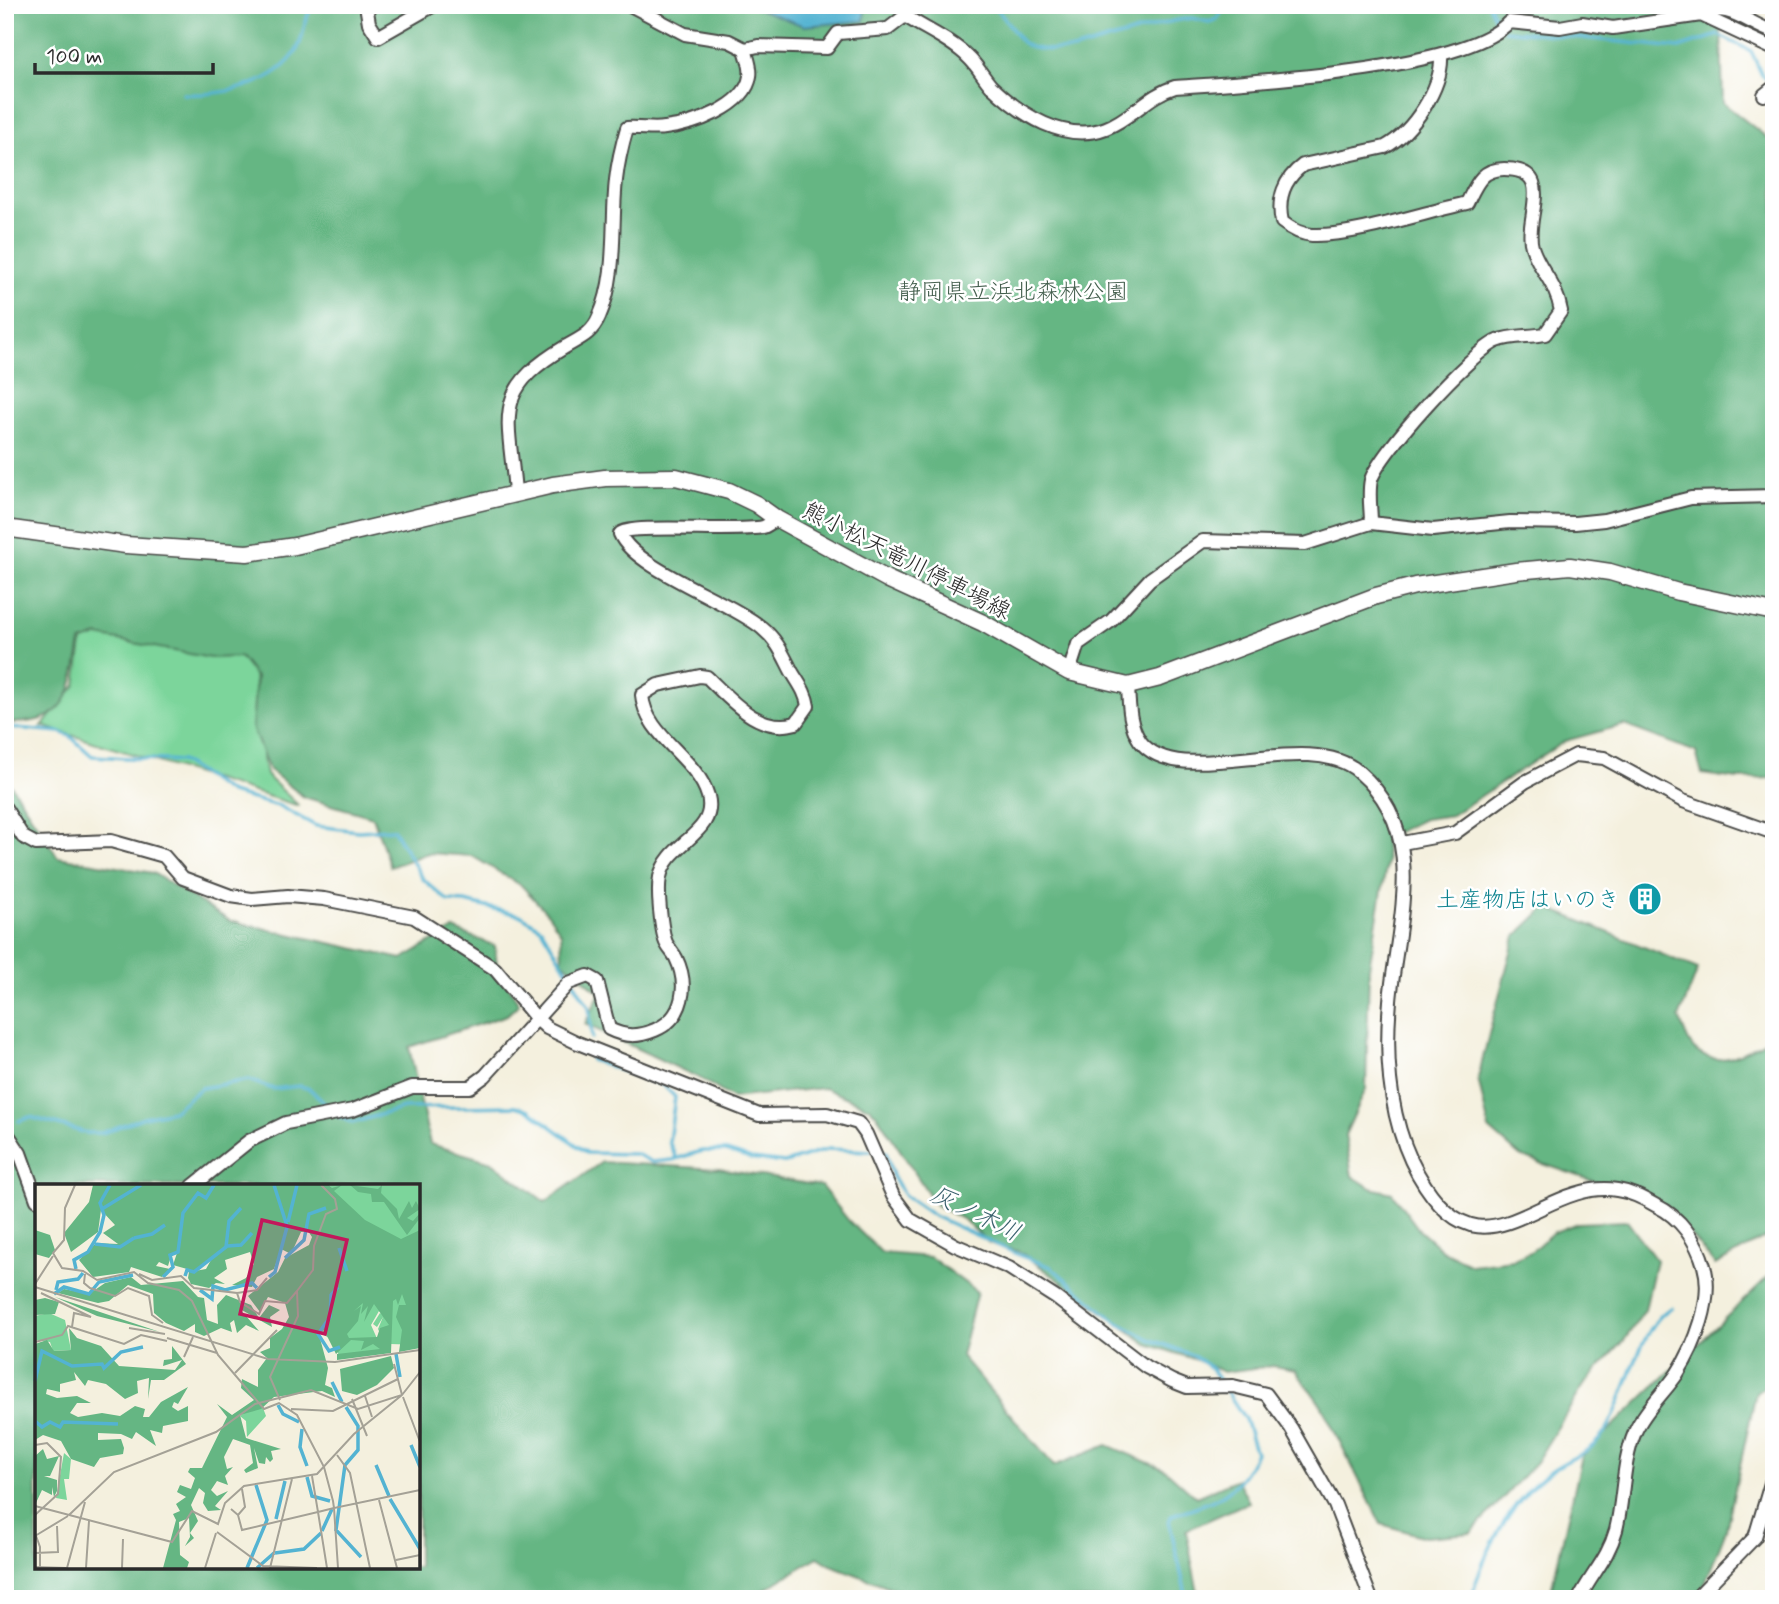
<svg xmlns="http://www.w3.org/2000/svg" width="1779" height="1604" font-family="Mynerve,'Klee One',sans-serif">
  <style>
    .green { fill: #7cd59b; stroke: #548063; stroke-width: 2 }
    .forest { fill: #65b683; stroke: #487057; stroke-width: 2; fill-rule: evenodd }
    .water { fill: #53b3d2; stroke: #3f6f7e; stroke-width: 2 }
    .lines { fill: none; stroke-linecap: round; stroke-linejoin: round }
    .stream { stroke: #53b3d2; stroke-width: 3.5 }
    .minor-casing { stroke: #494946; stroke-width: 16 }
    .major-casing { stroke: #494946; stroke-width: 19 }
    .minor { stroke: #fff; stroke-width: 12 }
    .major { stroke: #fff; stroke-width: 16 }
    .labels { text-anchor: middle; stroke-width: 5; stroke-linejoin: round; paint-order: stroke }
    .park-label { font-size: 23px; fill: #435e4d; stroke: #fff }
    .street-label { font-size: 23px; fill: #2b2b2b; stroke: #fff }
    .culture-label { font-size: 23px; fill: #0d838f; stroke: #fff; text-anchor: end }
    .water-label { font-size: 24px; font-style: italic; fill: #3b616e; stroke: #fff }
    .inset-river { fill: none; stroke: #53b3d2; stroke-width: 3.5 }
    .inset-road { fill: none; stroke: #a4a196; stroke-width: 2 }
    .view { fill: #c2185b; fill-opacity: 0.15; stroke: #c2185b; stroke-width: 3.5 }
    .inset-edge { fill: none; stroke: #2b2b2b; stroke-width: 3.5 }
  </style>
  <rect width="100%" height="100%" fill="#fff"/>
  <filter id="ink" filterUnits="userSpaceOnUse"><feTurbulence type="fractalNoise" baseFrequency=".0143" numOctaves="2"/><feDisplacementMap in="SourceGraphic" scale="14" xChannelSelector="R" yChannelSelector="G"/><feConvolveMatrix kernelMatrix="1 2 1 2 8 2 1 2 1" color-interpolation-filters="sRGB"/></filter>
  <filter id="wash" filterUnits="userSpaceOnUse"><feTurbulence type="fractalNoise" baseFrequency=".00686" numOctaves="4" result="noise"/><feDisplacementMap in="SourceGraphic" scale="28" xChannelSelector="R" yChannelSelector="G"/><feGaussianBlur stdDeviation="1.57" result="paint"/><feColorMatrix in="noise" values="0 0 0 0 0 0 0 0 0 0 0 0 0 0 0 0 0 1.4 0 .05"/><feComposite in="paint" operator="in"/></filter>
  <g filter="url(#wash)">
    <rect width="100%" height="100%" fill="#f4f0de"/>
    <path class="green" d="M84,630L240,657L254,675L258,730L266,775L299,806L42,726L76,685Z"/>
    <g class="forest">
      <path d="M5,5H1774L1721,29L1723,103L1774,143V778L1738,779L1702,774L1696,752L1624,725L1605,730L1565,741L1452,815L1424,819L1384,838L1387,861L1369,968L1366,1089L1345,1135L1352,1176L1371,1188L1392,1193L1420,1231L1443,1251L1471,1265L1512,1260L1532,1251L1552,1233L1577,1223L1627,1221L1656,1260L1645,1310L1623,1342L1586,1382L1536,1462L1471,1533L1425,1537L1381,1524L1322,1406L1295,1370L1273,1366L1223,1372L1197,1360L1147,1344L1020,1252L989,1243L964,1220L936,1205L877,1115L869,1107L824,1088L732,1098L701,1079L585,1024L600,993L562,961L561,933L548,914L522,886L472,856L428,853L390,867L373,817L304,797L269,770L252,727L256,677L240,657L210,658L98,636L81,642C76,668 74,706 44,718C33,723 17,722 5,724Z"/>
      <path d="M5,776L58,857L153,873L230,921L402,959L454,929L495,946L497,966L519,1004L507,1015L409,1047L430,1144L492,1162L545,1202L602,1162L719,1169L821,1186L849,1221L882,1253L930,1257L977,1292L961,1356L1054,1466L1107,1445L1166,1470L1196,1497L1237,1479L1249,1502L1186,1530L1199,1599H921L831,1565L818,1557L749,1599H5ZM37,1186H418V1567H37Z"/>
      <path d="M1546,907L1698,969L1679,1018C1683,1027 1687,1041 1693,1048C1718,1074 1750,1048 1774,1036V1233L1715,1265L1667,1206L1520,1156L1489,1129L1478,1078L1492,1022L1515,937Z"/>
      <path d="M1774,1265V1382L1756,1392L1726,1530L1699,1599H1549L1582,1456L1771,1274Z"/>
    </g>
    <path class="water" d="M748,5H865L864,21L804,26Z"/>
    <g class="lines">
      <g class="stream">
        <path d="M992,5C1032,43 1005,51 1073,50L1173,21L1192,18L1209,22L1217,19L1226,5"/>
        <path d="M1489,5L1498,26"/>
        <path d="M1504,30L1679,48L1718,35L1751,51L1762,75L1774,85"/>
        <path d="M183,94C219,96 269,87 293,56C305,41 302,20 313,5"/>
        <path d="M5,727L60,732L70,736L92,756L181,761L230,793L279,806L316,826L358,831L393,829L423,879L448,901L465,902L520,915L541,928L589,1007L592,1038"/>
        <path d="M591,1057V1060L663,1085L675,1097L669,1142L676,1158"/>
        <path d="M338,1116L352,1123L404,1108L516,1106L529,1110L587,1153L636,1154L652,1162L672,1160L702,1151H726L751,1159L785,1163L829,1149L870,1151"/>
        <path d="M19,1121L30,1117L87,1133H102L144,1117L173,1111L201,1088L249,1080L273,1089L300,1086L310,1089L332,1111"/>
        <path d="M878,1152H886L894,1180L905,1196L934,1216L1019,1255L1051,1267L1115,1321L1149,1339L1192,1355L1211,1368L1221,1384"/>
        <path d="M1187,1599L1169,1521L1172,1515C1216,1500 1235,1497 1256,1453L1245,1419L1226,1390"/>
        <path d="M1471,1599C1483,1554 1510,1501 1548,1473C1572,1455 1590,1456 1607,1429C1625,1401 1642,1319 1672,1308"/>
      </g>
    </g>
  </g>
  <g filter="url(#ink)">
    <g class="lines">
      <defs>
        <g id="minor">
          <path d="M366,5L369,23L378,37L434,5"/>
          <path d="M630,5L685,34L729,41L745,49L758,46L827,48L838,33L888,29L905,16C925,29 951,40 968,57C977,65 983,77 991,86C1020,114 1065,144 1106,128C1132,118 1148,95 1175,87C1246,82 1464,71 1509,22L1560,27L1582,23L1613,28L1701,15L1774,49"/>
          <path d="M1701,15C1727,0 1748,24 1774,32"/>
          <path d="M1764,95L1774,87"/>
          <path d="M515,492C509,416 491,391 565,347C580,338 592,334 599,317C618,274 611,225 616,180C618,162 622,145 627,128C640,127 653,130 665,128C692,125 746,107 750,76C752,68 747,57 745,49"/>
          <path d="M1371,523C1371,510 1368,493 1371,480C1379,453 1471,352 1497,341C1510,335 1530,337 1545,334L1561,311C1556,282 1539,270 1532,247C1523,219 1558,169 1504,169C1481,169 1476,185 1467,203C1426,212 1351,237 1312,235C1300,234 1291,229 1282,222C1277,199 1284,179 1303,165L1385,147C1413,132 1443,87 1441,55"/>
          <path d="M1069,672L1078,644L1111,621L1150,579L1203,541L1305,544L1371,523L1433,530L1510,522L1575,523L1604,520L1691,498L1774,496"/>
          <path d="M1128,686C1129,705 1129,725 1140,741C1179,793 1306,726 1359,772C1430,833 1397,922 1390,1001C1385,1059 1389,1122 1418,1174C1483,1289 1539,1178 1617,1190C1632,1192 1644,1199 1657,1206C1680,1217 1697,1241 1704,1266C1714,1299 1695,1346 1677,1374C1664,1393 1644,1411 1635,1432C1622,1463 1624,1498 1616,1530C1608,1559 1592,1573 1579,1599"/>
          <path d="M5,808L23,837L36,844L111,841L164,856L183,878L231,896L252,899L288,896L324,899L414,917L495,969L537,1019L547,1028L578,1043L759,1115L827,1114L858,1123L866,1134L893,1196L911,1220L955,1245L1009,1268L1056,1298L1146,1367L1172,1381L1187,1387L1233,1386L1266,1394L1291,1428L1335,1505L1371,1599"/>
          <path d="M1402,843L1455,833L1525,782L1576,755L1604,758L1683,801L1774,833"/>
          <path d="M5,1130L20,1153L37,1200"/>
          <path d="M193,1186L249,1141L286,1123L353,1110L412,1087H470L485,1076L569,983L588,976L597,981L609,1029C625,1037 638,1037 655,1030C684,1018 689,985 676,958C673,952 667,947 665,940C661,926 657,892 660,877C667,842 718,834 708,796C697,758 645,736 642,695L658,685L700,676L707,677C732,701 759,734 796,723L808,706C806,692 799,684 792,672C783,655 778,641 762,628C730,601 635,569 620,534C629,523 738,533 763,527C767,526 773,521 777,519"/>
          <path d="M1695,1599L1755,1537L1774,1473"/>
        </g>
        <path id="major" d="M5,528L126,545L247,553L295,546L553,485L605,478L676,477L729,491L756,504L777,519L887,579L983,623L1069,672L1128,686L1160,678L1376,596L1415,586L1516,571L1570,566L1610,572L1678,592L1774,612"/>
      </defs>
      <use href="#minor" class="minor-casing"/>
      <use href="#major" class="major-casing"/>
      <use href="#minor" class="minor"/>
      <use href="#major" class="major"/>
    </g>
  </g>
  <defs>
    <symbol id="building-disc" viewBox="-11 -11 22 22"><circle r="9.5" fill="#0f9aa8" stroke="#fff"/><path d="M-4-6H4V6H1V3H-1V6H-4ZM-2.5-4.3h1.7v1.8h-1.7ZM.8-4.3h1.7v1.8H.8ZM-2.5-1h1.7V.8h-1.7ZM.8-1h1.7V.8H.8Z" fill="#fff"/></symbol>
  </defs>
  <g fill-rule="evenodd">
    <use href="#building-disc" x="1626" y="880" width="38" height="38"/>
  </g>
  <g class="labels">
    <g class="park-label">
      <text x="1013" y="299">静岡県立浜北森林公園</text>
    </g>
    <g class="street-label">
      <text transform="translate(907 560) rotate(27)" y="8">熊小松天竜川停車場線</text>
    </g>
    <g class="culture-label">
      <text x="1620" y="907">土産物店はいのき</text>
    </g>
    <g class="water-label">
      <text transform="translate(976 1213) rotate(26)" y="8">灰ノ木川</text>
    </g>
  </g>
  <g transform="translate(35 1184)">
    <rect width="385" height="385" fill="#f4f0de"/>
    <path d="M294,1L385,2V161L355,160L347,154L343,145L348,133L342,143L338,140L345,129L350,131L344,127L336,141L348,168L304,173L300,157L277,145L298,6ZM14,129L30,136L36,166L18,167L15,158L0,156V132ZM215,224H228L231,232L212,253L211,237L205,232ZM29,269L36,275L34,295H29L32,316L21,314Z" fill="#7cd59b"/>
    <path d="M58,1H294L297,4L307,1L299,7L330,36L366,55L385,46V164L364,168L367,146L361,133L364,121H371L367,110L363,121L361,115L358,117L356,169L302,176V170L345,165L338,160L326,166L329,157L316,156L301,170L289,146L283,147L293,184L290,201L297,204L300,213L287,207L239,213L226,225L205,231L211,254L246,265L236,267L238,275L235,278L231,273L230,280L224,279L219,264L223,284L211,289L209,286L218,279L215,261L198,255L189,273L192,285L198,283L190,292L193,301L182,297L176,306L182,312L193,307L180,322L186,326L173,327L168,319L170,309L164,304L156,321L163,337L155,349L159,354L150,362L155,353L154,334L144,338L145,371L154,378L152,384H128L141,336L138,330L145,327L141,320L151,313L142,308L145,301L156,305L160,294L153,288L155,284H167L192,233L182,220L197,231L219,216L206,204L207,195L223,203V186L232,174L225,168L235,164V154L247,145L254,133L250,119L233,113L225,128L213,112L243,88L250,74L274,61L277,53L273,47L266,48L256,70L246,65L239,85L222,93L217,103L197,101L211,94L219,80L215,68L190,76L192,85L179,94L190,100L181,99L174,104L156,100L153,94L154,88L171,85L176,76L159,87L138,81L142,69L136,72L133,82L124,78L121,82L135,85L127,93L96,83L94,88L58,93L44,76L61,59L83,60L68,49L80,41L66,26L63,48L36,68L29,49L54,18ZM328,119L326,130L333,122L329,138L339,120L354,141L345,144L342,153L314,154L312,150L323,137L326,122L319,127ZM315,1L343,5L347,1L346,9L362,25L364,35L374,17L377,24L381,17L385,25L372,34L378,37L385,29V34L372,51L349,18H337L336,10L323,8ZM0,46L15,51L20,66L14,74L0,70ZM96,93L106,101L148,97L163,113L169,114L172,136L183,140L182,121L191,111L216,121L224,134L234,121L245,126L235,133L237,143L205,125L224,147L211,141L202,149L199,136L195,139L197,148L186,144L169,152L160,148V140L149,147L131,139L119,129L118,110L93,101L74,117L63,119L23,109L29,105L54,110L70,99ZM20,113L125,148L62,132ZM10,114L24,118L20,130L0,131V116ZM34,144L42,154L66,162L84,182L140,186L147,176L128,182L129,176L137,175V162L151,180L129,196H116L113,215L114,194L102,197L103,209L90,215L71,200L53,196L50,202L39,188L41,196L25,200V208L12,205L11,210L22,214L42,212L56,219H42L35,229L43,233L67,229L85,232L100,222L110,225L108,233H114L126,218L153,203L143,220L139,218L137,223L143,227L153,222V237L128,242L127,249L115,246L121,262L101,248L97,255L86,250L63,249V256L86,255L89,264L88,270L65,274L59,283L36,275L26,257L8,251L0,256V160L12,156L19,167L36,166ZM356,172L359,184L342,201L322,211L307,207L305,185ZM8,265L12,275L24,272L15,292H9L22,296V307L19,313L17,303V311L7,306L0,321V272Z" fill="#65b683" fill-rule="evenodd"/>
    <path class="inset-river" d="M239,1L252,42M67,25L106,1M253,38L262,1M99,54L117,50L130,41M60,60L85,63L99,54M192,62L206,61L217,49M304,64L312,87M250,74L269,56L274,30L291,24M41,85L39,76L53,68L65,48L69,31L65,19L75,1M150,92L152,86L159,88L191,63L194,37L206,24M128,93L138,83L135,71L143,68L148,29L163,9L171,14L179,1M234,93L240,88L252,43M303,103L296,111L295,133L283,150L294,167L305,163M21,106L23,98L43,95L48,89M165,106L177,115L178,102L190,106L217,99L222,104M19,110L29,103L54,110L64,98L98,91M361,170L365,193M0,197L7,167L37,182L67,180L69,184L86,168L108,163M297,198L307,218M243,221L248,230L264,238M311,223L323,242V266L310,281L301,346L326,373M0,237L7,243L15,238L25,243L28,238L83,240M267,245L265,263L272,282M376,261L385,283M341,281L354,312M272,293L277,312L295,317M355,315L385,365M241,335L250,297M287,347L297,325M240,369L269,365L286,349M212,384L232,336L221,301M222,384L239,369"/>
    <path class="inset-road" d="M40,1L30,24L29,56L18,69L27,84L48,87L62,96L99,88L113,99L144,106L157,117L183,171L229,225L244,219L262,231L289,283L298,317L299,324L283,328L292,384M50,90L49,99L55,104L80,112L93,104L114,112L117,131L128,139M104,90L117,96L146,92L159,104L202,109L205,118L224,130L230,117L252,119L262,107M0,100L18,72M0,103L233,175L300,178L385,166M6,109L56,133L39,129L37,143M202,109L222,106L232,94M94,144L130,150M132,154L182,169M0,158L27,151L33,142L89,160L106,151L132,157M149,173L158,153M359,180L367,211M200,189L242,146M330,212L337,233M368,213L385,258M317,215L332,252M245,216L235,193L263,132L262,107L278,86L279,62L291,30L302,25L300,15L286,1M256,225L298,227L363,195M0,261L12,259L26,273L23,310L0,331M302,271L315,289L335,384M344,316L362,384M0,322L137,358L157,327L183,340L190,319L209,302L282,290L319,250L367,211M196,325L203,331L207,346L283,328L277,292M34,331L79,288L181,248L220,220L276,206L323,225L367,211L385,188M203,331L210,323L207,305M182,348L228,382L282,384M0,349L5,363V384M0,352L33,332M0,369L23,368L22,342M361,376L385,371M0,383L32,384M32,384L50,318M51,384L54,337M87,384L88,355M170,384L181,349M235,384L257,295M303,384L299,324L385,306"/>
    <path class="view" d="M227,36L312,56L290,150L205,130Z"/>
    <rect width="385" height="385" class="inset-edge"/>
  </g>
  <rect width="1779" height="1604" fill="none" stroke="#fff" stroke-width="28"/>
  <path d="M35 63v10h178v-10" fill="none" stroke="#2b2b2b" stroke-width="3.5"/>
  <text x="46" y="63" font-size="21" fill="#2b2b2b" stroke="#ffffff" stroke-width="5" paint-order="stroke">100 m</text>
</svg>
